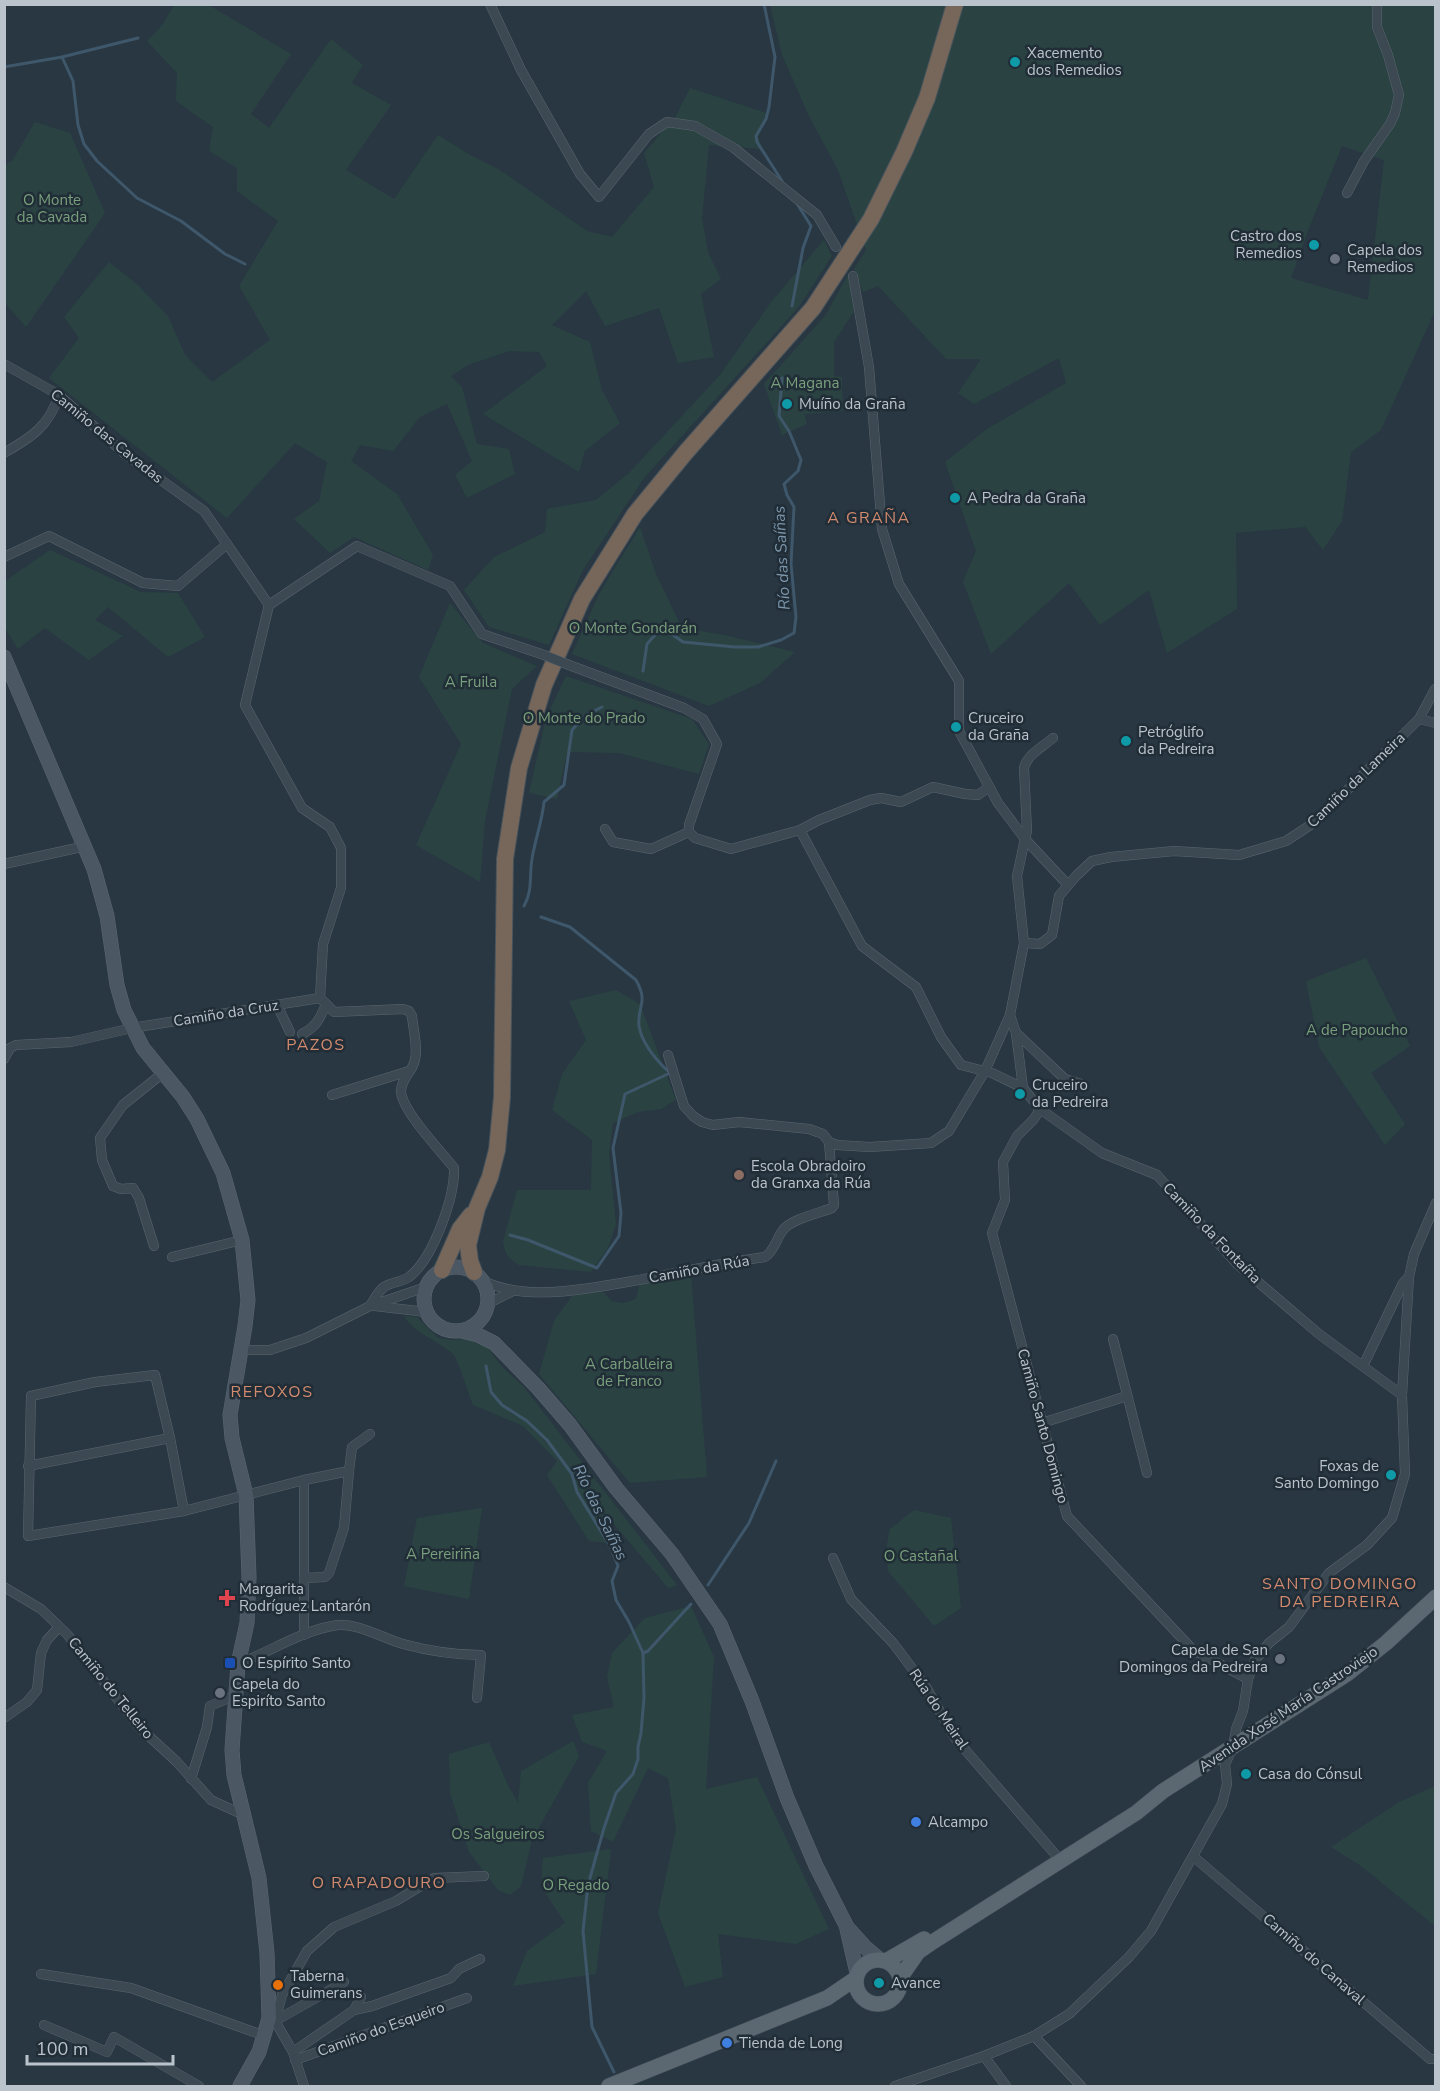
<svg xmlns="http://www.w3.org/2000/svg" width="1440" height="2091" font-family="'Nunito Sans',sans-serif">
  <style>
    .green { fill: #2a4342; fill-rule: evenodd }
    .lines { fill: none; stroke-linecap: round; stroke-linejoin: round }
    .stream { stroke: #3f576a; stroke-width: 3 }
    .street-casing { stroke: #5b666f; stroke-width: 10 }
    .secondary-casing { stroke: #5b666f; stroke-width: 15 }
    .primary-casing { stroke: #49545e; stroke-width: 16 }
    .highway-casing { stroke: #47535c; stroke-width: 18 }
    .street { stroke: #3c4852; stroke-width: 9 }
    .secondary { stroke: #4b5864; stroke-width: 14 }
    .primary { stroke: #5b6871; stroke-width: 15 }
    .highway { stroke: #77675a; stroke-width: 16 }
    .street-bridge-casing { stroke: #5b666f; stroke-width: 10; stroke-linecap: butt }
    .street-bridge { stroke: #3c4852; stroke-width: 9 }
    .culture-dot { fill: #0f9aa8; stroke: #212d37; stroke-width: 2 }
    .worship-dot { fill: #6b7280; stroke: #212d37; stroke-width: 2 }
    .education-dot { fill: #8d6e63; stroke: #212d37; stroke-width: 2 }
    .health-dot { fill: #e0444e; stroke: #212d37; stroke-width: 2 }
    .transit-dot { fill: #1a4fb4; stroke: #212d37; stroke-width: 2 }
    .shop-dot { fill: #3f7fe0; stroke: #212d37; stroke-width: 2 }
    .food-dot { fill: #e8710a; stroke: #212d37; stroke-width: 2 }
    .labels { text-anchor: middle; stroke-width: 5; stroke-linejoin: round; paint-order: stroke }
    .poi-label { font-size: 15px; fill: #bac3cb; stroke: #212d37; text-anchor: start }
    .park-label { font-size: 15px; fill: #79a07c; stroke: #212d37 }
    .street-label { font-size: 15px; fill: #bac3cb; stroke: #212d37 }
    .neighbourhood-label { font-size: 16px; letter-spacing: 1.5px; fill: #d28b6e; stroke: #212d37 }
    .water-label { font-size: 16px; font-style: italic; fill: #7c97ac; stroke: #212d37 }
  </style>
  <rect width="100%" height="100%" fill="#283742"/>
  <g class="green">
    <path d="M174,5H209L291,54L251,114L269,128L331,39L363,65L352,83L391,105L346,170L394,199L438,135L470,155L500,170L587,231L612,237L654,187L644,153L676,116L690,88L769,114L758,137L763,149L709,145L702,218L708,252L721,279L701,294L714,357L678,363L659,308L605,326L586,291L552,325L590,342L602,390L620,423L585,451L579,472L483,414L547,366L539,352L509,351L468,365L451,376L462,387L477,444L509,449L515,474L467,498L455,475L472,461L447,404L420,417L393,451L360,445L351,461L397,494L433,555L428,570L354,537L330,553L294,519L319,501L327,462L295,443L227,518L49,378L79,338L64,317L109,262L138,285L168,316L185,355L212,382L270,340L239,286L278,221L237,191V168L209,151L213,127L176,101L177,73L147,41L163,24Z"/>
    <path d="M770,5H1435V311L1381,430L1351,452L1342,521L1323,550L1305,527L1236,533L1237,609L1167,653L1149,590L1100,625L1069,583L991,654L963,582L976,551L945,462L987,429L1066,383L1059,358L974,404L958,393L981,359H946L878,286L863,292L854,269L866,250L838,170L809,116L782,55ZM1342,146L1384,160L1368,300L1291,278L1309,228Z"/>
    <path d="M35,122L70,133L105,213L26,327L5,303L4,165L12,161Z"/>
    <path d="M824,240L832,256L798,308L644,478L583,570L549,645L489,627L464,590L494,557L545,532L547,509L596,500L629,473L720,375L771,302Z"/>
    <path d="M848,275L854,311L834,342V376L842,377L843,411L804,414L807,424L782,435L764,384L825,316Z"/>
    <path d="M640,527L656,574L682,628L724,635L795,652L760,683L709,706L572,654L599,594Z"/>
    <path d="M50,550L141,592L178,593L205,637L168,657L108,607L95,620L123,636L89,660L45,628L18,649L5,628V581Z"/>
    <path d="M450,603L483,643L537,666L512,689L485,821L480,882L416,845L461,744L419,677Z"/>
    <path d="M566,676L692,719L709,744L699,774L619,753L567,752L557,799L529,793L546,718Z"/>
    <path d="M1366,958L1410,1046L1371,1073L1405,1124L1385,1145L1319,1047L1306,981Z"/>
    <path d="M616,990L640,1004L676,1100L661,1109L638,1112L613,1123L609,1154L616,1225L608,1248L591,1272L519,1265C508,1259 505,1254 503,1242L517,1190H591L592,1140L552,1110L562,1074L586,1040L569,1001Z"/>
    <path d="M691,1273L707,1477L630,1483L539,1374L554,1321L572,1296L601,1289L611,1301L624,1303L636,1299L640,1282Z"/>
    <path d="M404,1316L417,1317L438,1338L452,1340L466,1339L487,1347L502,1367L523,1386L677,1585L668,1588L603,1511L615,1544L589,1541L547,1475L557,1461L523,1426L473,1405C469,1395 458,1358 452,1353C437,1340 415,1334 404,1316Z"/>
    <path d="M482,1508L469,1599L404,1586L417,1518Z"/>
    <path d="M914,1510L951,1518L961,1608L934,1626L888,1571L886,1554L889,1530Z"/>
    <path d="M691,1606L714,1657L706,1789L757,1777L829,1929L796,1944L718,1934L723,1977L685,1987L658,1913L676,1829L668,1778L648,1768L613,1842L591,1831L588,1783L607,1751L582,1742L572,1715L614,1707L607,1677L612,1653L645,1618Z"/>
    <path d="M573,1741L579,1756L532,1840L521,1886L510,1895L498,1890L469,1852L450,1793L449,1754L489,1742L508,1785L518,1803L521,1771Z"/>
    <path d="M1435,1786V1926L1361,1866L1331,1847L1399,1802Z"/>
    <path d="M611,1849L596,1974L513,1986L527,1951L565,1923L541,1886L543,1858Z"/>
  </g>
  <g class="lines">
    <g class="stream">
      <path d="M764,4L775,57L769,107L766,119L756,136L757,142L782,181"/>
      <path d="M62,57L138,38"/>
      <path d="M4,67L62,57L73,81L78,125L84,144L97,161L137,198L181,221L225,254L245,264"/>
      <path d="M792,306L803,248L811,226L796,202"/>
      <path d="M643,671L647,644L662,627L683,642L735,647H758L781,640L794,633L796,617L791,564L794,507L787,495L784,484L798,471L801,460L789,431L779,416L782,378"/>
      <path d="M524,906C533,891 529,875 532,859C535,840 542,822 544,802L564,785L572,730L586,715L602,707"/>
      <path d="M510,1235L528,1240L597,1268L619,1236L621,1213L613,1148L625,1094L670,1073C657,1061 642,1044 639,1026C637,1006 649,1003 636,980L570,927L541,917"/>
      <path d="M486,1366L491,1392L502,1405L527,1421L547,1440L572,1474L577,1492L610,1546L618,1566L612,1581L616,1600L629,1622L643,1653L644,1698L641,1733L638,1747V1759L633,1774L616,1793L604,1828L588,1885L583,1931L592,2027L614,2072"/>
      <path d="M708,1585L749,1523L776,1461"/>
      <path d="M643,1653L648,1651L691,1604"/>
    </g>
    <defs>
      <g id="street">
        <path d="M490,4L521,70L580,174L599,197L649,134L667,122L695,126L734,148L817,215L836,247"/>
        <path d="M1347,193L1364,161L1390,124L1395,113L1399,95L1388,55L1377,27V4"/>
        <path d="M853,276L869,367L882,529L899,584L959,681V731L998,803L1025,839"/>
        <path d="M4,364L59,395L125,454L204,511L227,544"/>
        <path d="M4,453C32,437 49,426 59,395"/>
        <path d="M4,557L49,536L143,583L178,586L227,544L269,605L357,546L450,586L482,634L544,655"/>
        <path d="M269,605L245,705L302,808L330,827L341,848V888L323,944L320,998L334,1012L403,1009L409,1011L412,1016C413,1029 419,1050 414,1063C411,1073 401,1079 401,1092C403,1112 440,1150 454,1168C455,1197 433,1259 409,1277C402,1282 391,1282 384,1287C378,1291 374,1300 370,1306"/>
        <path d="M569,665L684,708L703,719L717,744L689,825V832L695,838L731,849L800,830L862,946L916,987L941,1037L961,1065L992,1073L1023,1088"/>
        <path d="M1419,719L1436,723"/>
        <path d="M605,829L613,842L651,849L689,832"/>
        <path d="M800,830L819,820L870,800L881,798L901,802L933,787L965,794L978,795L989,787"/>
        <path d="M1025,839L1027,831L1024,768C1027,755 1042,747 1053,738"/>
        <path d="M4,864L86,846"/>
        <path d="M1024,943L1040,944L1052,935L1059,896L1076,876L1092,861L1111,857L1174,851L1239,855L1286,841L1315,822L1419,719L1435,689"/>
        <path d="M277,1005L290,1032"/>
        <path d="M1010,1015L1016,1033L1023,1088L1040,1109L1102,1153L1157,1175L1237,1264L1319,1334L1402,1395"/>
        <path d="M1016,1033L1065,1079L1081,1084"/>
        <path d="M302,1034C316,1027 320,1019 326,1004"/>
        <path d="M668,1055L684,1106L693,1116L702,1122L713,1125L739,1122L809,1129L823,1134L829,1142"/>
        <path d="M4,1059L10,1048L16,1045L71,1042L132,1028L320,998"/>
        <path d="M332,1095L409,1071"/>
        <path d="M1040,1109L1034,1119L1017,1136L1003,1162L1005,1200L992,1233L1067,1516L1193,1650L1248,1679"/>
        <path d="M829,1142L837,1145L870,1147L931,1143L949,1131L985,1071L1010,1015L1024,943L1017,876L1025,839L1068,885"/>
        <path d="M154,1246L139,1198L133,1188L121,1189L113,1186L102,1160L100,1138L123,1105L163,1073"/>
        <path d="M172,1257L242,1240"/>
        <path d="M483,1281C529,1302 585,1289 633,1281C677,1273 721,1263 765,1257C775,1250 776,1239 783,1230C792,1219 819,1213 832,1208L834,1205L829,1142"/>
        <path d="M489,1303L513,1291"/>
        <path d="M375,1306L426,1312"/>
        <path d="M1113,1339L1147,1473"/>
        <path d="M242,1350H270L306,1338L370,1306L426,1287"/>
        <path d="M1363,1366L1403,1283L1408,1278"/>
        <path d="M1042,1423L1127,1396"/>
        <path d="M28,1466L170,1438"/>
        <path d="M349,1471L352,1447L370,1434"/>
        <path d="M304,1480V1635"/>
        <path d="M184,1511L170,1438L155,1375L95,1382L31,1396L28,1536L184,1511L304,1480L349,1471L344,1528L329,1573L325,1577L304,1578"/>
        <path d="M833,1558L851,1599L893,1643L926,1687L955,1738L1055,1854"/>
        <path d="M4,1587L41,1609L67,1634L139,1727L177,1762L211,1800L237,1812L243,1811"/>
        <path d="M238,1664C269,1652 300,1632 332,1626C357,1621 381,1638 403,1644C429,1651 454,1655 481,1655L477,1698"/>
        <path d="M4,1718L27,1702L37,1690L41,1653L47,1640L59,1627"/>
        <path d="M191,1779L207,1727L210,1706L236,1695"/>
        <path d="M1194,1857L1430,2059H1436"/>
        <path d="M41,1974L131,1988L265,2036"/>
        <path d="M354,2010L372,2006L451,1978L459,1969L480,1959"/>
        <path d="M271,2019L275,2021L293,2052L304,2086"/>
        <path d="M275,2021L282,1995L307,1951L334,1927L396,1901L434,1878L484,1876"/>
        <path d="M275,2021L344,1982"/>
        <path d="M44,2025L107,2052L114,2037L199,2086"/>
        <path d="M1034,2036L1081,2086"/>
        <path d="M293,2052L354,2010L361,1997"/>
        <path d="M984,2056L1006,2086"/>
        <path d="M295,2060L467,1998"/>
        <path d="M895,2086L984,2056L1034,2036L1069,2014L1129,1957L1151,1931L1222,1804L1227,1784L1225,1764L1233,1747L1236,1729L1243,1711L1248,1679L1255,1660L1269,1643L1289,1627L1329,1573L1367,1545L1392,1518L1405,1474L1402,1395L1409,1277L1414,1254L1436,1203"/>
      </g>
      <g id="secondary">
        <path d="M4,657L94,869L107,916L117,985L124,1010L143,1048L183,1097L197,1119L223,1173L242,1240L248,1300L245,1326L230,1415L232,1438L246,1495L249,1577L247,1623L238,1664L232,1750L234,1775L259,1878L267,1953L269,2018L259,2052L240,2086"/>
        <circle cx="456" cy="1299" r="32"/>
        <path d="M462,1331L478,1335L494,1343L538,1388L570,1425L616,1488L672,1554L720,1624L752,1701L787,1798L816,1866L847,1927L866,1948L879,1959"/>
        <path d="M847,1929L857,1973"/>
      </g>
      <g id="primary">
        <circle cx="878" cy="1982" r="22"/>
        <path d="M886,1961L924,1939"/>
        <path d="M900,1978L918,1952L931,1943L1136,1813L1163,1791L1347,1674L1386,1643L1436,1597"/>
        <path d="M609,2086L827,1998L855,1979"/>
      </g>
      <g id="highway">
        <path d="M442,1270L460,1229L471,1215"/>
        <path d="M474,1272L470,1261L468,1245L477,1208L490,1177L497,1150L502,1097L505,859L519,768L544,685L582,599L635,514L686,452L813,308L871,219L904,152L927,98L955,4"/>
      </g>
    </defs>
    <use href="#street" class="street-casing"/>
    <use href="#secondary" class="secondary-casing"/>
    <use href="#primary" class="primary-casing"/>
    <use href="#highway" class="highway-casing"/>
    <use href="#street" class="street"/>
    <use href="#secondary" class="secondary"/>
    <use href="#primary" class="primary"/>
    <use href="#highway" class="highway"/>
    <defs>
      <path id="street-bridge" d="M544,655L569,665"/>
    </defs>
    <use href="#street-bridge" class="street-bridge-casing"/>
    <use href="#street-bridge" class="street-bridge"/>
  </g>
  <g class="culture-dot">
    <circle cx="1015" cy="62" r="6"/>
    <circle cx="1314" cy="245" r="6"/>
    <circle cx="787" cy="404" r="6"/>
    <circle cx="955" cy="498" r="6"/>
    <circle cx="956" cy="727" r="6"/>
    <circle cx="1126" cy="741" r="6"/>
    <circle cx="1020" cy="1094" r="6"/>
    <circle cx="1391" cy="1475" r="6"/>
    <circle cx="1246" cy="1774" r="6"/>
    <circle cx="879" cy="1983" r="6"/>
  </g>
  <g class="worship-dot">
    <circle cx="1335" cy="259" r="6"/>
    <circle cx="1280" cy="1659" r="6"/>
    <circle cx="220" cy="1693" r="6"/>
  </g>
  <circle class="education-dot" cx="739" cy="1175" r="6"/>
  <path class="health-dot" d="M224 1589h6v6h6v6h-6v6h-6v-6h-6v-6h6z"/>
  <rect class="transit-dot" x="224" y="1657" width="12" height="12" rx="3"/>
  <g class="shop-dot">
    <circle cx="916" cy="1822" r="6"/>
    <circle cx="727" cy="2043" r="6"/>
  </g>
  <circle class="food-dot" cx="278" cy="1985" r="6"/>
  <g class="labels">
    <g class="poi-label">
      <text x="1027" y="58">Xacemento<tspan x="1027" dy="17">dos Remedios</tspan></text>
      <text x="1302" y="241" text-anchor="end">Castro dos<tspan x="1302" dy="17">Remedios</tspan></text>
      <text x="1347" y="255">Capela dos<tspan x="1347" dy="17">Remedios</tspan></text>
      <text x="799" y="409">Muíño da Graña</text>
      <text x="967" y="503">A Pedra da Graña</text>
      <text x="968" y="723">Cruceiro<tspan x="968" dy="17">da Graña</tspan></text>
      <text x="1138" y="737">Petróglifo<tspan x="1138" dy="17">da Pedreira</tspan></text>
      <text x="1032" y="1090">Cruceiro<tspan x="1032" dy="17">da Pedreira</tspan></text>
      <text x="751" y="1171">Escola Obradoiro<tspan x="751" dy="17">da Granxa da Rúa</tspan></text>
      <text x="1379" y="1471" text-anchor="end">Foxas de<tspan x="1379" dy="17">Santo Domingo</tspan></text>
      <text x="239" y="1594">Margarita<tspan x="239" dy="17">Rodríguez Lantarón</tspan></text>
      <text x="1268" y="1655" text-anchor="end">Capela de San<tspan x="1268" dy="17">Domingos da Pedreira</tspan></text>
      <text x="242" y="1668">O Espírito Santo</text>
      <text x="232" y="1689">Capela do<tspan x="232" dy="17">Espiríto Santo</tspan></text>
      <text x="1258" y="1779">Casa do Cónsul</text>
      <text x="928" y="1827">Alcampo</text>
      <text x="290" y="1981">Taberna<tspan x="290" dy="17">Guimerans</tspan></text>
      <text x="891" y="1988">Avance</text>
      <text x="739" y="2048">Tienda de Long</text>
    </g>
    <g class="park-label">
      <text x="52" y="205">O Monte<tspan x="52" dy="17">da Cavada</tspan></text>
      <text x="805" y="388">A Magana</text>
      <text x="633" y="633">O Monte Gondarán</text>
      <text x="471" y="687">A Fruila</text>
      <text x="584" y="723">O Monte do Prado</text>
      <text x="1357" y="1035">A de Papoucho</text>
      <text x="629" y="1369">A Carballeira<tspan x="629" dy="17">de Franco</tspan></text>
      <text x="443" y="1559">A Pereiriña</text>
      <text x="921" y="1561">O Castañal</text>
      <text x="498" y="1839">Os Salgueiros</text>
      <text x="576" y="1890">O Regado</text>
    </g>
    <g class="street-label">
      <text transform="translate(107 436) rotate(39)" y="5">Camiño das Cavadas</text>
      <text transform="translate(1356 780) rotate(-44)" y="5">Camiño da Lameira</text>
      <text transform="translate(226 1013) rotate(-9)" y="5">Camiño da Cruz</text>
      <text transform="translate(1212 1233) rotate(46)" y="5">Camiño da Fontaíña</text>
      <text transform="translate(699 1269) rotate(-10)" y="5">Camiño da Rúa</text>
      <text transform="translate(1043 1426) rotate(75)" y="5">Camiño Santo Domingo</text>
      <text transform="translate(111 1688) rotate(51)" y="5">Camiño do Telleiro</text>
      <text transform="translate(939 1709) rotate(56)" y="5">Rúa do Meiral</text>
      <text transform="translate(1288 1709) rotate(-34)" y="5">Avenida Xosé María Castroviejo</text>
      <text transform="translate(1314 1959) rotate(41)" y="5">Camiño do Canaval</text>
      <text transform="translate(381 2029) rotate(-20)" y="5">Camiño do Esqueiro</text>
    </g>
    <g class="neighbourhood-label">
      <text x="869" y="523">A GRAÑA</text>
      <text x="316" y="1050">PAZOS</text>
      <text x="272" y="1397">REFOXOS</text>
      <text x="1340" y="1589">SANTO DOMINGO<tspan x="1340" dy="18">DA PEDREIRA</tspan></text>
      <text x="379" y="1888">O RAPADOURO</text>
    </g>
    <g class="water-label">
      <text transform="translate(781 558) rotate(-93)" y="6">Río das Saíñas</text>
      <text transform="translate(601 1512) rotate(64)" y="6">Río das Saíñas</text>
    </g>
  </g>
  <rect width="1440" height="2091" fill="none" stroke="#bac3cb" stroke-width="12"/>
  <path d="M27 2055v9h146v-9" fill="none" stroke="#bac3cb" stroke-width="3"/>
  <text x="36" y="2055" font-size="18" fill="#bac3cb" stroke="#212d37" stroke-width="4.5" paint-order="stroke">100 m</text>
</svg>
